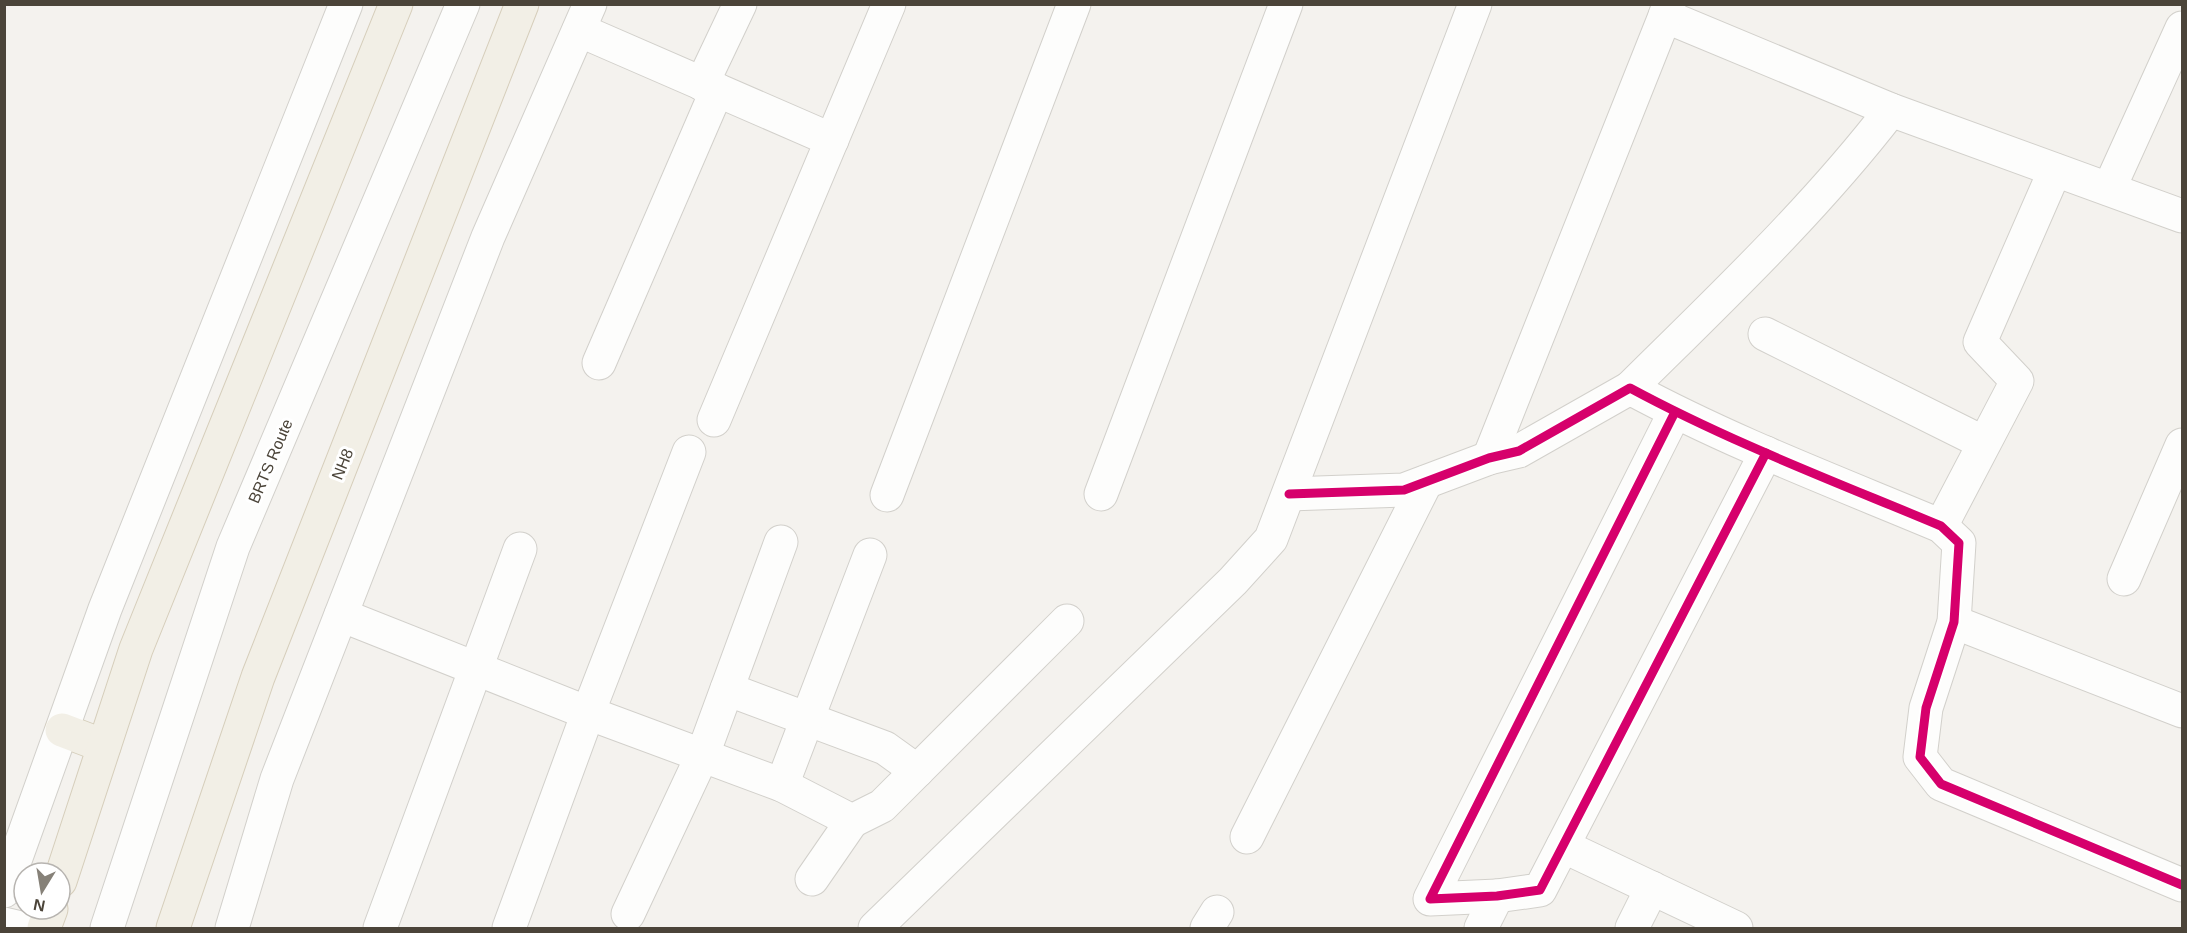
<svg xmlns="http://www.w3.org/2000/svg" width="2187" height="933" font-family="Arial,sans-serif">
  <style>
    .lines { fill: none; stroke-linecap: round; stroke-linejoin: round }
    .minor-casing { stroke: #d2d0cb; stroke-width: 35 }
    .major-casing { stroke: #d6cebb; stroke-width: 35 }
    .minor { stroke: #fdfdfc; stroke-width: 33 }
    .major { stroke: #f2efe6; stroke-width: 33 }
    .cycleway-casing { stroke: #fff; stroke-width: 13 }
    .cycleway { stroke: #d6006c; stroke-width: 9 }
    .labels { text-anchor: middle; stroke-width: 6; stroke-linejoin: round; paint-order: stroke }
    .street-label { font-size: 16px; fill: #4b4439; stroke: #fff }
  </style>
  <rect width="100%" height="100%" fill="#f4f2ee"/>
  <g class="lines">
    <defs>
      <g id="minor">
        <path d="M1669,4L1665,16L1891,110L2182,216"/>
        <path d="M579,30L832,140"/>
        <path d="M702,84L740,4"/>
        <path d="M2109,189L2182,28"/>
        <path d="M1765,334L1984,443"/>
        <path d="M599,363L717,90"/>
        <path d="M1630,388C1720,299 1814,210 1891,110"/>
        <path d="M1675,412L1430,899L1497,896L1540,890L1766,453"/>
        <path d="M714,420L889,4"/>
        <path d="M1489,458L1665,16"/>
        <path d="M1101,494L1286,4"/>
        <path d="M1289,494L1404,490L1489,458L1519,451L1630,388C1730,442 1836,482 1941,526L1959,543L1954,622L1926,708L1920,757L1941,784L2182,885"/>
        <path d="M887,495L1074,4"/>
        <path d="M1941,526L2017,381L1980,342L2055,170"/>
        <path d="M2124,579L2182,445"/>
        <path d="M341,615L588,713L782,785L852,821L882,806L1067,621"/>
        <path d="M1954,622L2182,711"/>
        <path d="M727,689L885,748L917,771"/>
        <path d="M782,785L870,555"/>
        <path d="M1247,837L1426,482"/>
        <path d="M1563,846L1736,928"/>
        <path d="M812,879L852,821"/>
        <path d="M4,891L105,609L346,4"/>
        <path d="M628,914L703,754L781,542"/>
        <path d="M4,924L21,928"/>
        <path d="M107,928L233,547L463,4"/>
        <path d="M232,928L277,779L488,237L590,4"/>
        <path d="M380,928L520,549"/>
        <path d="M509,928L588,713L689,452"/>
        <path d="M875,928L1233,581L1271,539L1475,4"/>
        <path d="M1207,928L1217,912"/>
        <path d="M1481,928L1497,896"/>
        <path d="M1632,928L1652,888"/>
      </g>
      <g id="major">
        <path d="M62,730L104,746"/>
        <path d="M60,881L136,649L396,4"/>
        <path d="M44,928L51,909"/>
        <path d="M173,928L258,677L522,4"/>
      </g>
    </defs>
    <use href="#minor" class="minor-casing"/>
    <use href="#major" class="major-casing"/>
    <use href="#minor" class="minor"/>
    <use href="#major" class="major"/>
    <defs>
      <g id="cycleway">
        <path d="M1675,412L1430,899L1497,896L1540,890L1766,453"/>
        <path d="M1289,494L1404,490L1489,458L1519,451L1630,388C1730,442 1836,482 1941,526L1959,543L1954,622L1926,708L1920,757L1941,784L2182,885"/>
      </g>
    </defs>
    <use href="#cycleway" class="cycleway-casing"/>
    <use href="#cycleway" class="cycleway"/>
  </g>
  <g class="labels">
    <g class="street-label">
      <text transform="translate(270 461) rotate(-67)" y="6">BRTS Route</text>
      <text transform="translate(342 464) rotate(-68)" y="6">NH8</text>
    </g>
  </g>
  <rect width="2187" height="933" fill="none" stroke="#4b4439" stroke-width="12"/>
  <g transform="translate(42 891) rotate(191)"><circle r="28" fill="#ffffff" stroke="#b7b4b0" stroke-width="1.5"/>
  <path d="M0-4.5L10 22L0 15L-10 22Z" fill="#868178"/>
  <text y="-9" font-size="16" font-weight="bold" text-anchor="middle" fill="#4b4439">N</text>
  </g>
</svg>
